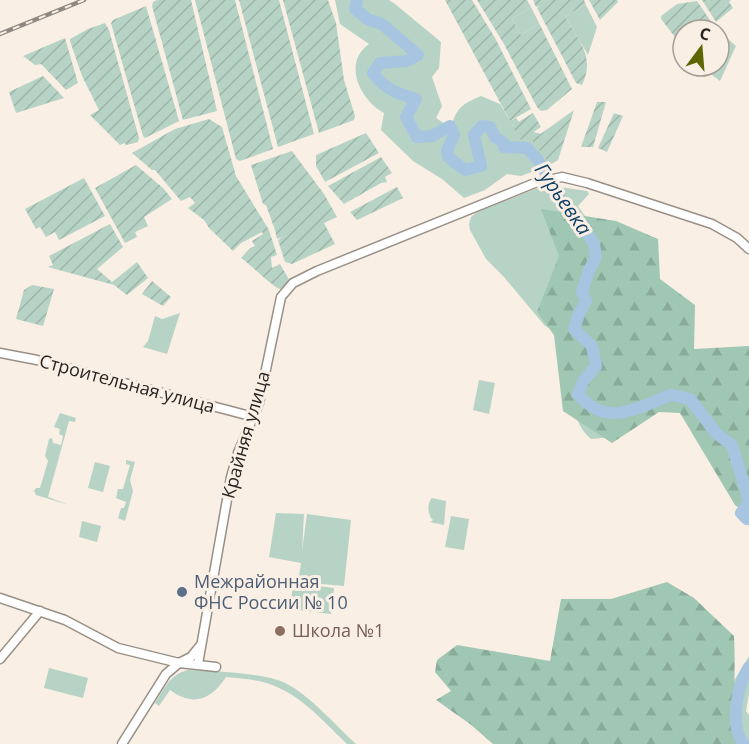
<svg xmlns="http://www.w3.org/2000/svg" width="749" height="744" font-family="'Open Sans',sans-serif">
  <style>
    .green { fill: #b7d3c5 }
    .forest { fill: url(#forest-firs) }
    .garden { fill: url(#garden-furrows) }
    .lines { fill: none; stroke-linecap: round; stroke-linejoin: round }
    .river { stroke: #a7c5e1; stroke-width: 12 }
    .secondary-casing { stroke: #989086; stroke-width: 11 }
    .secondary { stroke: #fff; stroke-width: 8 }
    .rail-casing { stroke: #908982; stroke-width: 4.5 }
    .rail { stroke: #f9efe5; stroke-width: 2; stroke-dasharray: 7; stroke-linecap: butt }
    .service-dot { fill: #5c6f8a; stroke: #f9efe5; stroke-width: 2 }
    .education-dot { fill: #8d6e63; stroke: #f9efe5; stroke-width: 2 }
    .labels { text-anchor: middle; stroke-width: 6; stroke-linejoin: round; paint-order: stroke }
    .street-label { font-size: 18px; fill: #282421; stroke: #f9efe5 }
    .service-label { font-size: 18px; fill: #4e5e75; stroke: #f9efe5; text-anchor: start }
    .education-label { font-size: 18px; fill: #785e54; stroke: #f9efe5; text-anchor: start }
    .water-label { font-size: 20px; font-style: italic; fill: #104165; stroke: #f9efe5 }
  </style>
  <defs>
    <pattern id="forest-firs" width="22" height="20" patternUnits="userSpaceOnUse" patternTransform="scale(1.5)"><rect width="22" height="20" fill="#9fc7b3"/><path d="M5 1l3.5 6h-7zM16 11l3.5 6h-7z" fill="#89ab9a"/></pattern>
    <pattern id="garden-furrows" width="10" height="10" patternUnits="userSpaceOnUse" patternTransform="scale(1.5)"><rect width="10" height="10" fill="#b7d3c5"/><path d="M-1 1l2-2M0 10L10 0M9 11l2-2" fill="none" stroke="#9db5a9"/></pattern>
  </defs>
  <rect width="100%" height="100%" fill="#f9efe5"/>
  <g class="green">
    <path d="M335,0H389L395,4L441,42L439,68L432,77L442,106L436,118L451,128C456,108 462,104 481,96L500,104L510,121L516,118L519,122L512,126L541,134L533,140L550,165L521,176L507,174L485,190L464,198L442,179L413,161L381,130L384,113C360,100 342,63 369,44L340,24Z"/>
    <path d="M586,5L597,27L588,55L565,16Z"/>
    <path d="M531,7L539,23L521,35L512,19Z"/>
    <path d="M719,31L736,46L720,81L700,66H719Z"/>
    <path d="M546,185L587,191L589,194L578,206C603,243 612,248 592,291C597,307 592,314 584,328C600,346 612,351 602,376L590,383L585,398L601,428C620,416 663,381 685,389C696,393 706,403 713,413L732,397L746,411L749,421V515L745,513C742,496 741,474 733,458C727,445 709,437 701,425C695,417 693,408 684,404C678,402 671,403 665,405C635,418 629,438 591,439C578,428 574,414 574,397L579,398L580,377L597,365C590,342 582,348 573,333L564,335L545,326L504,277L486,259L470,230L469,224L471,217L477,212Z"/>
    <path d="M180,313L167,354L143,347L148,341L155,316L162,319Z"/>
    <path d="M479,380L495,383L489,414L473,410Z"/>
    <path d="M60,413L76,418L75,422L69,421L48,497L69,505L36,495L34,491L36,488H40L48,461L45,456L49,439L52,438L53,443L61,445L63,436L59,434L60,429L54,427Z"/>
    <path d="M126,460L135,462L130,480L133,491L125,521L118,518L121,508H124L126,502L116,498L118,489H123L130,465L126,464Z"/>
    <path d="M95,462L110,466L103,492L88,488Z"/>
    <path d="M432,498L446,501L444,525L430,522L433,520C427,515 427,502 432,498Z"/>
    <path d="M276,513L304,514L302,551L307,514L351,520L344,586L298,582L301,563L269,557Z"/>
    <path d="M451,516L469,519L464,550L445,547Z"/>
    <path d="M82,521L101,526L97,542L79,537Z"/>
    <path d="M293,583L334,588L331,614L290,609Z"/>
    <path d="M749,656V693L746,711L749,715V744H713L735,679Z"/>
    <path d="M49,668L88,678L83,698L44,688Z"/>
    <path d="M188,670C211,671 267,673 285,683C310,695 335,725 356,744H347C321,719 296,689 259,681C248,679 237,678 226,677C211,700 193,707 170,690L159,706L155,703C164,689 170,674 188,670Z"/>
  </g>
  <g class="forest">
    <path d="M541,209L616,221L658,239L660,279L695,305L694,349L749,346V515L735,505L680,413L659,412L612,443L563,411L554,335L537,312L559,256Z"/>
    <path d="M667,582L694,598L734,636C736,672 732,709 737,744H493L470,724L436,700L451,691L435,672L437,660L457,645L550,661L561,599H611Z"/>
  </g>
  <g class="garden">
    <path d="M157,0H191L217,111L183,120L152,6L153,2Z"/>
    <path d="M195,0H235L273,149L240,161L236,159Z"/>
    <path d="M239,0H279L314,134L278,147Z"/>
    <path d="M283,0H328L336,23L344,80L355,116L354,120L319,133Z"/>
    <path d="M445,0H472L495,38L531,109L510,121Z"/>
    <path d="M477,0H527L531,7L512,19L521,35L539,23L572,89L547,110L541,111L537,107L504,44Z"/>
    <path d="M533,0H584L586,5L565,16C578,40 596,57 582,85L576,83L537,8L540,6L536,7Z"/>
    <path d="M589,0H617L618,2L600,20Z"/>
    <path d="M702,0H731L729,2L733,8L716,22Z"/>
    <path d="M697,1L712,23L683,30V33L675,37L661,19V16L677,4Z"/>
    <path d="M146,6L179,121L145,138L143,136L111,23L113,20Z"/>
    <path d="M105,23L109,30L139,138L138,142L123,146L126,145L125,143L120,145L90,115L99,110L82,76L70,41V39L88,29Z"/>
    <path d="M65,38L78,83L66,90L41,64L35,65L23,56Z"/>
    <path d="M43,76L64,98L16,113L9,92Z"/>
    <path d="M597,102H606L593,147H581Z"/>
    <path d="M574,110L558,160L550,165L532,140Z"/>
    <path d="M533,113L541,127L521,140L512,126Z"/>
    <path d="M614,113L623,116L607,152L598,148Z"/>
    <path d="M209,119L222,127L236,176L269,230L277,255L271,257L272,268L280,264L290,281L280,289C273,287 250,264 241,258L250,248L255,246L252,241L263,234L262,232L241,243L233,251L209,228L204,220L188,208L195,203L190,197L181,201L155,170H152L132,153L175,129Z"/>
    <path d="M366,133L379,153L325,182L316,166V155Z"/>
    <path d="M292,151L324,194L337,217L324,223L335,244L292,264L285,262L278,240L283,237L277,239L275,230L266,205L263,204L251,165Z"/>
    <path d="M381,157L392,173L385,177L387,182L381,183L344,204L328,186Z"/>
    <path d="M136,165L163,188L172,199L144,217L148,226L135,232L137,237L125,243L95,188Z"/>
    <path d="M84,178L105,216L59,240L55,232L46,237L40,227L36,229L25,209Z"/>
    <path d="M397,187L403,198L357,220L350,212Z"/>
    <path d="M110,224L123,247L97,269L112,282L137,262L148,278L127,295L114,285L48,267L58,263L53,265L49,256Z"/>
    <path d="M152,281L171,297L163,306L142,294Z"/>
    <path d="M32,285L54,289L43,326L16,319L24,290Z"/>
  </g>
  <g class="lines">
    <g class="river">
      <path d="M357,0L355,9L369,20L382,24L418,55L407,61L380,63L373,73C383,88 398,94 416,99L406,117L417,137L432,136L450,126L454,135L447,150L448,157L465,170L481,166L474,135L482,126L490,127L495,137L504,143V147L527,148L538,160L561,199L594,243L596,257L589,270L582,292L586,301L579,314L574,329L592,346L596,366L584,380L578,394C601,422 624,414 654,402C659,400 666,396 671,395C677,395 684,398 690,399L717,434L732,445L749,501"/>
      <path d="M749,502L741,513L747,519L749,518"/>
      <path d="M744,744C729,726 737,686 749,667"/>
    </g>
    <defs>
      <g id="secondary">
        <path d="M0,353L37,360L254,417"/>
        <path d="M0,598L65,620L118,648L179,663L216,667"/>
        <path d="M0,659L40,611"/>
        <path d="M198,664L231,477L238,453L259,403L281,297L293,283L317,271L535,183L562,177L587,183L712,224L737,238L749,249"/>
        <path d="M122,744L166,674L179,663L191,657L200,646"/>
      </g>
    </defs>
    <use href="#secondary" class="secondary-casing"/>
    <use href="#secondary" class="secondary"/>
    <defs>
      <path id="rail" d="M0,34L84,0"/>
    </defs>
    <use href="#rail" class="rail-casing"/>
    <use href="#rail" class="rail"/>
  </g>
  <circle class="service-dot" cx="182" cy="592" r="6"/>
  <circle class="education-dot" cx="280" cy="631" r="6"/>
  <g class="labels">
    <g class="street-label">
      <text transform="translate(127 384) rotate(15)" y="6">Строительная улица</text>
      <text transform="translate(246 435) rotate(-74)" y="6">Крайняя улица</text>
    </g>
    <g class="service-label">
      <text x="194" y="588">Межрайонная<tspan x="194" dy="21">ФНС России № 10</tspan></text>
    </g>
    <g class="education-label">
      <text x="292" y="637">Школа №1</text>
    </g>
    <g class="water-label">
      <text transform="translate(563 199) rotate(55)" y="7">Гурьевка</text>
    </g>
  </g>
  <g transform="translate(701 48) rotate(16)"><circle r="28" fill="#f9efe5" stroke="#a59e97" stroke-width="1.5"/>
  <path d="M0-4.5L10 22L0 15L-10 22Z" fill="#5e6503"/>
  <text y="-9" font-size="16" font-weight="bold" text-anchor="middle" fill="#282421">С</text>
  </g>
</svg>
